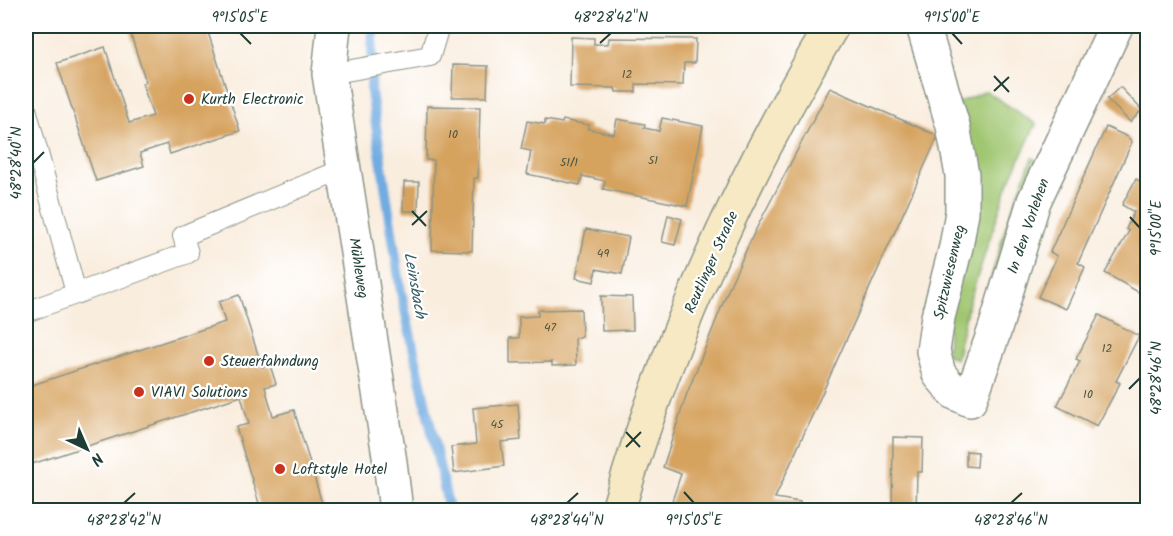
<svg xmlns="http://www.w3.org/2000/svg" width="1173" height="536" font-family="Kalam,sans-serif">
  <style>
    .green { fill: #a0c671; stroke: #608252; stroke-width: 1.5 }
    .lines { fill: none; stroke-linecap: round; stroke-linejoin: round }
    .stream { stroke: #70abe1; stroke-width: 10 }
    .building { fill: #d6a35e }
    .service-casing { stroke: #8c9589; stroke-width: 22 }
    .minor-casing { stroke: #8c9589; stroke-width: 36 }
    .secondary-casing { stroke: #8c9589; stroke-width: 36 }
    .service { stroke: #fff; stroke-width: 20 }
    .minor { stroke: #fff; stroke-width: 33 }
    .secondary { stroke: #f7e9c3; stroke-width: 33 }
    .ticks { fill: none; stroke: #1f3d34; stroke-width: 2 }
    .poi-dot { fill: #c8321e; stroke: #fff; stroke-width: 2 }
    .labels { text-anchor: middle; stroke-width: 4.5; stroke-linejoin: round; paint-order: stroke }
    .number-label { font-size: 12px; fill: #4d563e }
    .poi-label { font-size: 15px; fill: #1f3d34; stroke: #fff; text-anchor: start }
    .street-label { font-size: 15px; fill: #1f3d34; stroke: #fff }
    .water-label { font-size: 16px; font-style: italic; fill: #375e68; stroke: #fff }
    .neatline { fill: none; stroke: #1f3d34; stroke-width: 2 }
    .ticks-label { font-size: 15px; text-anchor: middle; fill: #1f3d34 }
  </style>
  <rect width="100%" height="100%" fill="#fff"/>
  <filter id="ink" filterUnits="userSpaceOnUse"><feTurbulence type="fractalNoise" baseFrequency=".0167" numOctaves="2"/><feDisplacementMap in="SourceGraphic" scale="12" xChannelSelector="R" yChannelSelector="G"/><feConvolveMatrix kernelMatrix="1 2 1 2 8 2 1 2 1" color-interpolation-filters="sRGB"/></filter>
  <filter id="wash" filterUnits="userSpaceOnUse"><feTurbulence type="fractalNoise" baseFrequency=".008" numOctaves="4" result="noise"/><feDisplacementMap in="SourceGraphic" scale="24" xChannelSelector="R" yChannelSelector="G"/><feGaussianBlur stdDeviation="1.35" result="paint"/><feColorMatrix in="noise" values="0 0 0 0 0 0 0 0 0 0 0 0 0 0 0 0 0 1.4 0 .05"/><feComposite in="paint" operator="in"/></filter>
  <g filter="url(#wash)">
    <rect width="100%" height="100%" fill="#f9edde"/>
    <g class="green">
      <path d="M986,91L1036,124L1008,184L968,305L956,359L947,355L957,103Z"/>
      <path d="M1032,158L1037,160L971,359L976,330L1008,219Z"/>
    </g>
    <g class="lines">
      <path class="stream" d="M373,26L371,92L401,292L449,510"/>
    </g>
    <g id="blocks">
      <g class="building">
        <path d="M128,26H206L240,131L170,154L167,144L140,153L144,166L96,181L57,63L105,47L129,123L153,116L142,83L146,82Z"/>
        <path d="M571,37L594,38V44H608L609,38L696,39L695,63H684L683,85L636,84V92H616L615,88L570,87Z"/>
        <path d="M453,65L488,66L487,97H452Z"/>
        <path d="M1120,87L1142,110L1130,122L1107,99Z"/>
        <path d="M830,88L938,136L775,498L800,502L801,510H669L681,474L663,467L686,396L731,283L755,231Z"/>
        <path d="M427,106L480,107L478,178H474L472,251L432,250L434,160H426Z"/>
        <path d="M662,118L703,126L687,206L603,189L605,181L582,176L580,185L527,174L531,151L521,149L527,121L545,124V120L562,123L563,120L589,125L588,129L614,134L617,119L645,124L644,128L659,131Z"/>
        <path d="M1106,127L1128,137L1132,142L1078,263L1085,267L1066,309L1038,297L1057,256L1050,252Z"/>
        <path d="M1148,171V291L1145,296L1105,273L1129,231L1126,229L1134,212L1122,205L1136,179L1141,182Z"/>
        <path d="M404,182H419L418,211H403Z"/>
        <path d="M668,215L682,219L675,245L662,242Z"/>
        <path d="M586,229L629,237L622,274L596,269L594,282L576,278Z"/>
        <path d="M239,295L262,367L270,365L276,384L265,387L273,416L294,410L324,510H261L236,427L249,424L241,396L26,466V387L225,322L219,302Z"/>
        <path d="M601,296L632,297L633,330L602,331Z"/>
        <path d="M581,309L582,337L575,338L576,365L552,366V362L510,363V338H519V317L538,316V310Z"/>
        <path d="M1099,315L1139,336L1116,381L1120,383L1097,426L1057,406L1080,361L1076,359Z"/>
        <path d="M518,404L521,440L501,442L504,466L454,473L451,447L476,444L473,408Z"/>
        <path d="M893,437L923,438L922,472H917L916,510H892Z"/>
        <path d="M966,451L978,452L977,467L966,466Z"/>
      </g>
    </g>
  </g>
  <g filter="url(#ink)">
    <use href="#blocks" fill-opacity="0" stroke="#8c9589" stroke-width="1.5"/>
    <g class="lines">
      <defs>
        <g id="service">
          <path d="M329,74L430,56L439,26"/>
          <path d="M26,109L76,293"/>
          <path d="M26,312L188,253L183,236L344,169"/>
        </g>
        <g id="minor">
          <path d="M334,26L329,74L390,462L396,510"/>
          <path d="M923,26L953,126L962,175V212L956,247L938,317L933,351L939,374L955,393L970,400L995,329L1034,201L1116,26"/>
        </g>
        <path id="secondary" d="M618,510C667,341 742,177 832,26"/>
      </defs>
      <use href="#service" class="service-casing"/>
      <use href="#minor" class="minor-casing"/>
      <use href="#secondary" class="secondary-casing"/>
      <use href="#service" class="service"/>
      <use href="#minor" class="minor"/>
      <use href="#secondary" class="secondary"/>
    </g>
  </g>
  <path class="ticks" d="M240,33L251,44M952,33L962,44M600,43L611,33M994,76L1009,92M994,91L1009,77M33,163L44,152M412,211L426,226M1130,217L1140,228M412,225L427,211M1129,389L1140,378M626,432L640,447M626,447L641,432M684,492L694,503M124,503L135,493M567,503L578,493M1011,503L1022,493"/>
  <g class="poi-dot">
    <circle cx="189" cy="99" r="6"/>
    <circle cx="209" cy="361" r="6"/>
    <circle cx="139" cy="392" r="6"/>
    <circle cx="280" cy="469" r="6"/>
  </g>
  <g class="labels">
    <g class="number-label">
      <text x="627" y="78">12</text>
      <text x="453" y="138">10</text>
      <text x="653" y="164">51</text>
      <text x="569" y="166">51/1</text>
      <text x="603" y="257">49</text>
      <text x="550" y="331">47</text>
      <text x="1107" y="352">12</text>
      <text x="1088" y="398">10</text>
      <text x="497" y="428">45</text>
    </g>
    <g class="poi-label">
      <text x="201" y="104">Kurth Electronic</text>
      <text x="221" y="366">Steuerfahndung</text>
      <text x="151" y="397">VIAVI Solutions</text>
      <text x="292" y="474">Loftstyle Hotel</text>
    </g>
    <g class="street-label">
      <text transform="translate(1028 226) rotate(-71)" y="5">In den Vorlehen</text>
      <text transform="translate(711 262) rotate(-66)" y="5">Reutlinger Straße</text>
      <text transform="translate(359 268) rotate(81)" y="5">Mühleweg</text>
      <text transform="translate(949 272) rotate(-77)" y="5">Spitzwiesenweg</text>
    </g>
    <g class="water-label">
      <text transform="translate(416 285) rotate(80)" y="6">Leinsbach</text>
    </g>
  </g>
  <rect width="1173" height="536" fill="none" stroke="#fff" stroke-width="66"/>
  <g transform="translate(87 449) rotate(136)" stroke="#ffffff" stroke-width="4.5" paint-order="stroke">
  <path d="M0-4.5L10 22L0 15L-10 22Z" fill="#1f3d34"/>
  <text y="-9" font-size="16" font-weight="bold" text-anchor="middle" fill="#1f3d34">N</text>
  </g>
  <rect x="33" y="33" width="1107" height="470" class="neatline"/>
  <g class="ticks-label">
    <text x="240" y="22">9°15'05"E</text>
    <text x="611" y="22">48°28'42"N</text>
    <text x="952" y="22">9°15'00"E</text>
    <text transform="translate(16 163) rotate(-90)" y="5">48°28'40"N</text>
    <text transform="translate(1156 228) rotate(-90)" y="5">9°15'00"E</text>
    <text transform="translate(1156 378) rotate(-90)" y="5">48°28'46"N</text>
    <text x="124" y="525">48°28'42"N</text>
    <text x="567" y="525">48°28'44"N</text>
    <text x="694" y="525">9°15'05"E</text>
    <text x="1011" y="525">48°28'46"N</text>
  </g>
</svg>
